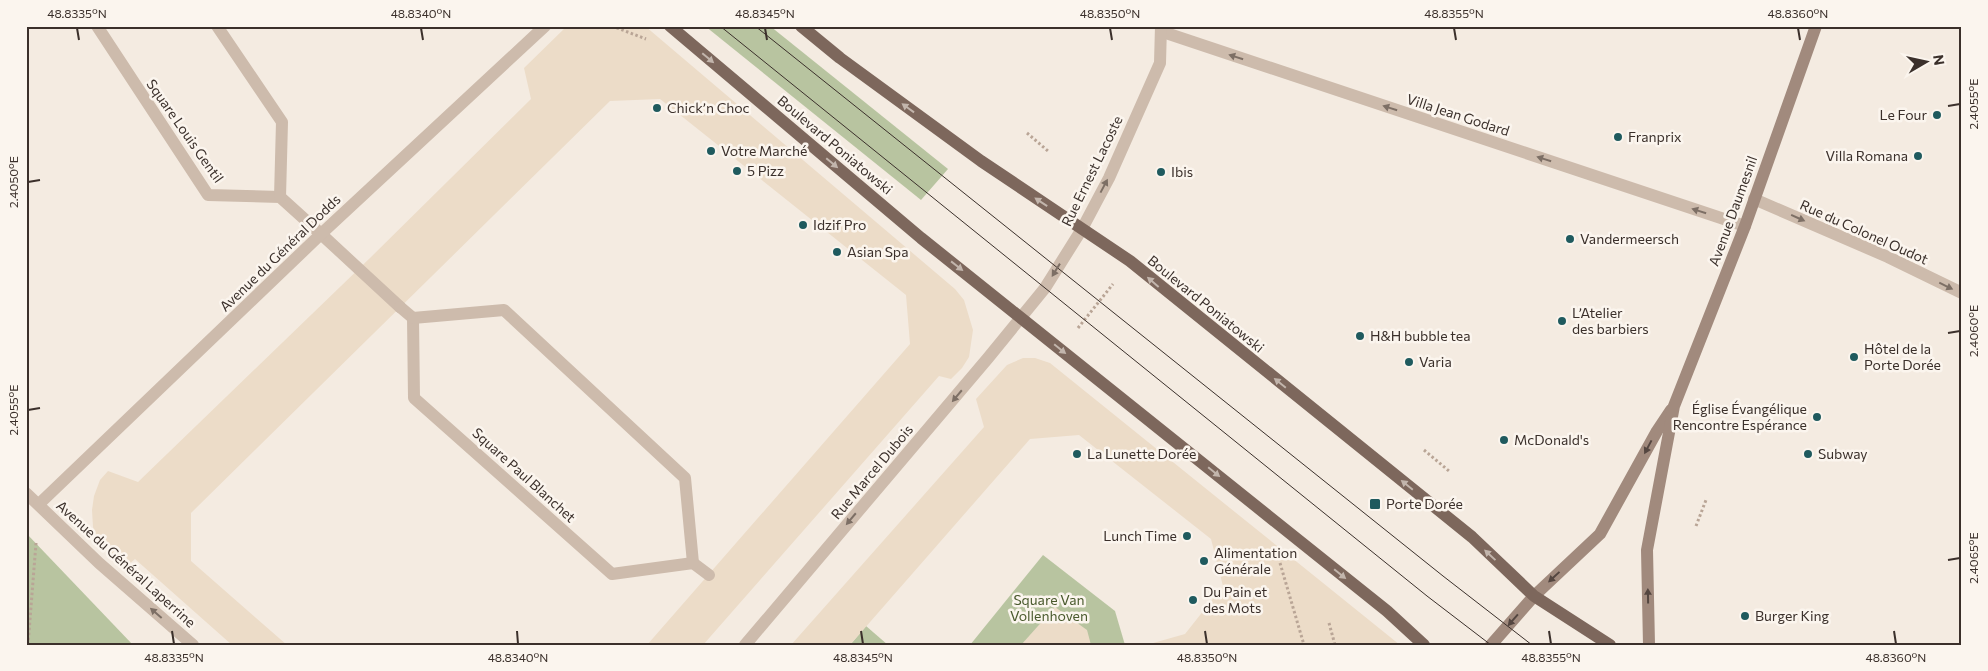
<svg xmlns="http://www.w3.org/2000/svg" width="1988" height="671" font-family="Commissioner,sans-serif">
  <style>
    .green { fill: #b8c4a0 }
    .plaza { fill: #ecdcc8 }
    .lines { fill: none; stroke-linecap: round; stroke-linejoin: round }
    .path { stroke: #b9a596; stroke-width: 3; stroke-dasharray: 2.5 2.5; stroke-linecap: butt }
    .lane { stroke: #cdbbac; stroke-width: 12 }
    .street { stroke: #cdbbac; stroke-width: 12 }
    .secondary { stroke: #a18a7d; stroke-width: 12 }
    .primary { stroke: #7d675c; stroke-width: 12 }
    .tram { stroke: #3b302b; stroke-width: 1 }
    .oneway { fill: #7d6f65 }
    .oneway2 { fill: #c2b5ac }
    .oneway3 { fill: #544640 }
    .ticks { fill: none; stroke: #3b302b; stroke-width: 2 }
    .poi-dot { fill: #1f5a5e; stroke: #fbf5ee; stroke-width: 2 }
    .labels { text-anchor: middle; stroke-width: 5; stroke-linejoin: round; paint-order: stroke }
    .poi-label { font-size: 14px; fill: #3b302b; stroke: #fbf5ee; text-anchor: start }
    .street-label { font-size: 14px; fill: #3b302b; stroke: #fbf5ee }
    .park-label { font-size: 14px; fill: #4a5a2e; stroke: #fbf5ee }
    .neatline { fill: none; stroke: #3b302b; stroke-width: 2 }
    .ticks-label { font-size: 12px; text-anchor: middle; fill: #3b302b }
  </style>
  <rect width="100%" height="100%" fill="#f4ebe1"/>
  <g class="green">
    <path d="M705,26H770L948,169L921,200Z"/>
    <path d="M26,533L133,645H26Z"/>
    <path d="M1043,555L1115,611L1125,645H970Z"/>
    <path d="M866,626L888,645H850Z"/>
  </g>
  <g class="plaza">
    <path d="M567,26H645L955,289L964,300L973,330L969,357L962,368L951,379L939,376L703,645H647L910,344L906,295L660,99L610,101L191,513V561L287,645H232L135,559L126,567L99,545L93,527L92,510L94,496L100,480L108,471L138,482L370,258L531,99L524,68Z"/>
    <path d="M1023,358H1035L1050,363L1400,645H1146L1185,634L1223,586L1211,539L1079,435L1030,439L850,645H791L984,427L976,399L1007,365Z"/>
    <path d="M1055,607L1087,630L1091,645H1021Z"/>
  </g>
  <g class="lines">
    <g class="path">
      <path d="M612,26L646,39"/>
      <path d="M1027,133L1048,151"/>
      <path d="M1078,328L1113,284"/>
      <path d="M1424,450L1449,471"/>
      <path d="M1696,526L1706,500"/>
      <path d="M1280,563L1304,645"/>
      <path d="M1329,623L1335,645"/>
      <path d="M28,645L36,543"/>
    </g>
    <path class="lane" d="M321,234L400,307"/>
    <g class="street">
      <path d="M97,26L208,195L280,197L321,234"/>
      <path d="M217,26L282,122L280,197"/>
      <path d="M1163,32L1745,226"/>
      <path d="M1754,199L1888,257L1962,293"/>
      <path d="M400,307L413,318L414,398L612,574L693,563L709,575"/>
      <path d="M413,318L504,310L685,478L693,563"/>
      <path d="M26,493L99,563L193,645"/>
      <path d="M39,504L321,234L545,26"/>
      <path d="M745,645L988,358L1045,288L1082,229L1109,178L1160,63L1161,26"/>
    </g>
    <g class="secondary">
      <path d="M1491,645L1534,596L1600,534L1657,431L1671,410"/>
      <path d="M1649,645L1647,550L1674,406L1745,226L1816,26"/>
    </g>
    <g class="primary">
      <path d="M670,26L921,238L1387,611L1424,645"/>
      <path d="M801,26L840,58L981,161L1130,261L1472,537L1534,596L1610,645"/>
    </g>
    <g class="tram">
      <path d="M720,26L1427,596L1491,645"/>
      <path d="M755,26L1443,576L1532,645"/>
    </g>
  </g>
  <defs><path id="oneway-solid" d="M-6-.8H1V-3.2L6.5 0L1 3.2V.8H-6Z" transform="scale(1.25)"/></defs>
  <g class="oneway">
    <use href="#oneway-solid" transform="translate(1236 57) rotate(-162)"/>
    <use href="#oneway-solid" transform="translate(1390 108) rotate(-162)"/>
    <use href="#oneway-solid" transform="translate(1544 159) rotate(-162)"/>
    <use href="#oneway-solid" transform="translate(1104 186) rotate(-62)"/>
    <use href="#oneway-solid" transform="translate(1699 211) rotate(-162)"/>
    <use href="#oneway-solid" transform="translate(1798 218) rotate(24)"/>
    <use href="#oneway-solid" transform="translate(1056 270) rotate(122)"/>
    <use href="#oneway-solid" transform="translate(1946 286) rotate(26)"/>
    <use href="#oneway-solid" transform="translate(957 396) rotate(130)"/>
    <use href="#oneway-solid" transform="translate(851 519) rotate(130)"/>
    <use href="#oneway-solid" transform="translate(156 613) rotate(-139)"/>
  </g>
  <g class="oneway2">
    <use href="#oneway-solid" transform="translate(708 58) rotate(40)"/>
    <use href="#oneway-solid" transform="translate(908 108) rotate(-144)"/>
    <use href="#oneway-solid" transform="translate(832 163) rotate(40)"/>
    <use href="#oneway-solid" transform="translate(1041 202) rotate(-146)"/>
    <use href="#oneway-solid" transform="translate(957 266) rotate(38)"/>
    <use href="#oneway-solid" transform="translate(1153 282) rotate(-139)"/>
    <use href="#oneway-solid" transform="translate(1060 349) rotate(39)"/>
    <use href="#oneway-solid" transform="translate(1280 383) rotate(-141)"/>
    <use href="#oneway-solid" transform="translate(1214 472) rotate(39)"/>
    <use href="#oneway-solid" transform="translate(1407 485) rotate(-141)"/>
    <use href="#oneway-solid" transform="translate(1490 555) rotate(-137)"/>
    <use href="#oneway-solid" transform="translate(1340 574) rotate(39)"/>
  </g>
  <g class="oneway3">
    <use href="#oneway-solid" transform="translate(1648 447) rotate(118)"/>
    <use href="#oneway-solid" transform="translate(1554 577) rotate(137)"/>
    <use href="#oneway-solid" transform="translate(1648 596) rotate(-91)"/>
    <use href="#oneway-solid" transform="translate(1513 620) rotate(131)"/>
  </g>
  <path class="ticks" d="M77,28L79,40M421,28L423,40M765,28L767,40M1110,28L1112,40M1454,28L1456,40M1798,28L1800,40M1948,106L1960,104M28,182L40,180M1948,333L1960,331M28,410L40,408M1948,560L1960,558M172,631L174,644M517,631L518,644M861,631L863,644M1205,631L1207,644M1549,631L1551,644M1894,631L1896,644"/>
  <g class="poi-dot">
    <circle cx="657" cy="108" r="5"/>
    <circle cx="1937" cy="115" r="5"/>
    <circle cx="1618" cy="137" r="5"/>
    <circle cx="711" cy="151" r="5"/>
    <circle cx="1918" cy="156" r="5"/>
    <circle cx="737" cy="171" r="5"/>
    <circle cx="1161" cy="172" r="5"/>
    <circle cx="803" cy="225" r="5"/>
    <circle cx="1570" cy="239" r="5"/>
    <circle cx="837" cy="252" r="5"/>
    <circle cx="1562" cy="321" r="5"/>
    <circle cx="1360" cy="336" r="5"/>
    <circle cx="1854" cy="357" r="5"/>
    <circle cx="1409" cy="362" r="5"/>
    <circle cx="1817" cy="417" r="5"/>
    <circle cx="1504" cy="440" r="5"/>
    <circle cx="1077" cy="454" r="5"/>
    <circle cx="1808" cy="454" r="5"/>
    <rect x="1369" y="498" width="12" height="12" rx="2.5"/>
    <circle cx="1187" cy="536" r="5"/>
    <circle cx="1204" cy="561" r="5"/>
    <circle cx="1193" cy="600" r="5"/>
    <circle cx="1745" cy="616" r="5"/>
  </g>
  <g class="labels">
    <g class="poi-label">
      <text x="667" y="113">Chick’n Choc</text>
      <text x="1927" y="120" text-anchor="end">Le Four</text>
      <text x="1628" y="142">Franprix</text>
      <text x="721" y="156">Votre Marché</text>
      <text x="1908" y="161" text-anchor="end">Villa Romana</text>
      <text x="747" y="176">5 Pizz</text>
      <text x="1171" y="177">Ibis</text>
      <text x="813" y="230">Idzif Pro</text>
      <text x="1580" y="244">Vandermeersch</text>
      <text x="847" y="257">Asian Spa</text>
      <text x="1572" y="318">L’Atelier<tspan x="1572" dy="16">des barbiers</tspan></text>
      <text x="1370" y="341">H&amp;H bubble tea</text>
      <text x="1864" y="354">Hôtel de la<tspan x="1864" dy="16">Porte Dorée</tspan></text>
      <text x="1419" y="367">Varia</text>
      <text x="1807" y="414" text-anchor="end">Église Évangélique<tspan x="1807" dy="16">Rencontre Espérance</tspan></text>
      <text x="1514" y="445">McDonald's</text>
      <text x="1087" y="459">La Lunette Dorée</text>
      <text x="1818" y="459">Subway</text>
      <text x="1386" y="509">Porte Dorée</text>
      <text x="1177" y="541" text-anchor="end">Lunch Time</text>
      <text x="1214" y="558">Alimentation<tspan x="1214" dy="16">Générale</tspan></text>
      <text x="1203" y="597">Du Pain et<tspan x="1203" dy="16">des Mots</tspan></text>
      <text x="1755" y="621">Burger King</text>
    </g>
    <g class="street-label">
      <text transform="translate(1458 115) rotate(18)" y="5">Villa Jean Godard</text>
      <text transform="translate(185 131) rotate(55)" y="5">Square Louis Gentil</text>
      <text transform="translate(835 145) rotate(40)" y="5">Boulevard Poniatowski</text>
      <text transform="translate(1092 171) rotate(-64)" y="5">Rue Ernest Lacoste</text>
      <text transform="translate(1733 211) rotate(-70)" y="5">Avenue Daumesnil</text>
      <text transform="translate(1864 232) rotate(24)" y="5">Rue du Colonel Oudot</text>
      <text transform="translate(280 253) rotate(-44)" y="5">Avenue du Général Dodds</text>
      <text transform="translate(1206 304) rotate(39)" y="5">Boulevard Poniatowski</text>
      <text transform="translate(872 472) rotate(-50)" y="5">Rue Marcel Dubois</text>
      <text transform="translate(524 475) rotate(42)" y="5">Square Paul Blanchet</text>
      <text transform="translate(126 564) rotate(42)" y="5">Avenue du Général Laperrine</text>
    </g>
    <g class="park-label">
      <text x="1049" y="605">Square Van<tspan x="1049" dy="16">Vollenhoven</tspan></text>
    </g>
  </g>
  <rect width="1988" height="671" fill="none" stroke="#fbf5ee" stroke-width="55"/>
  <g transform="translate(1926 62) rotate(81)" stroke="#fbf5ee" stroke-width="4" paint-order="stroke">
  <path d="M0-4L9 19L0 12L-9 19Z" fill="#3b302b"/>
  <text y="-8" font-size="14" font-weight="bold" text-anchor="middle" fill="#3b302b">N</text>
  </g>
  <rect x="28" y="28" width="1932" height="616" class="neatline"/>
  <g class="ticks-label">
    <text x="77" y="18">48.8335°N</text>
    <text x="421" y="18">48.8340°N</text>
    <text x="765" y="18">48.8345°N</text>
    <text x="1110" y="18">48.8350°N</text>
    <text x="1454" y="18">48.8355°N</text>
    <text x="1798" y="18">48.8360°N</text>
    <text transform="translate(1974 104) rotate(-90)" y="4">2.4055°E</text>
    <text transform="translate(14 182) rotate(-90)" y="4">2.4050°E</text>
    <text transform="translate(1974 331) rotate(-90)" y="4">2.4060°E</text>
    <text transform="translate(14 410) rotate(-90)" y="4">2.4055°E</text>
    <text transform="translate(1974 558) rotate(-90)" y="4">2.4065°E</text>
    <text x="174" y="662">48.8335°N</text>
    <text x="518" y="662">48.8340°N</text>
    <text x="863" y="662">48.8345°N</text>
    <text x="1207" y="662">48.8350°N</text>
    <text x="1551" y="662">48.8355°N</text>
    <text x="1896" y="662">48.8360°N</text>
  </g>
</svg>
